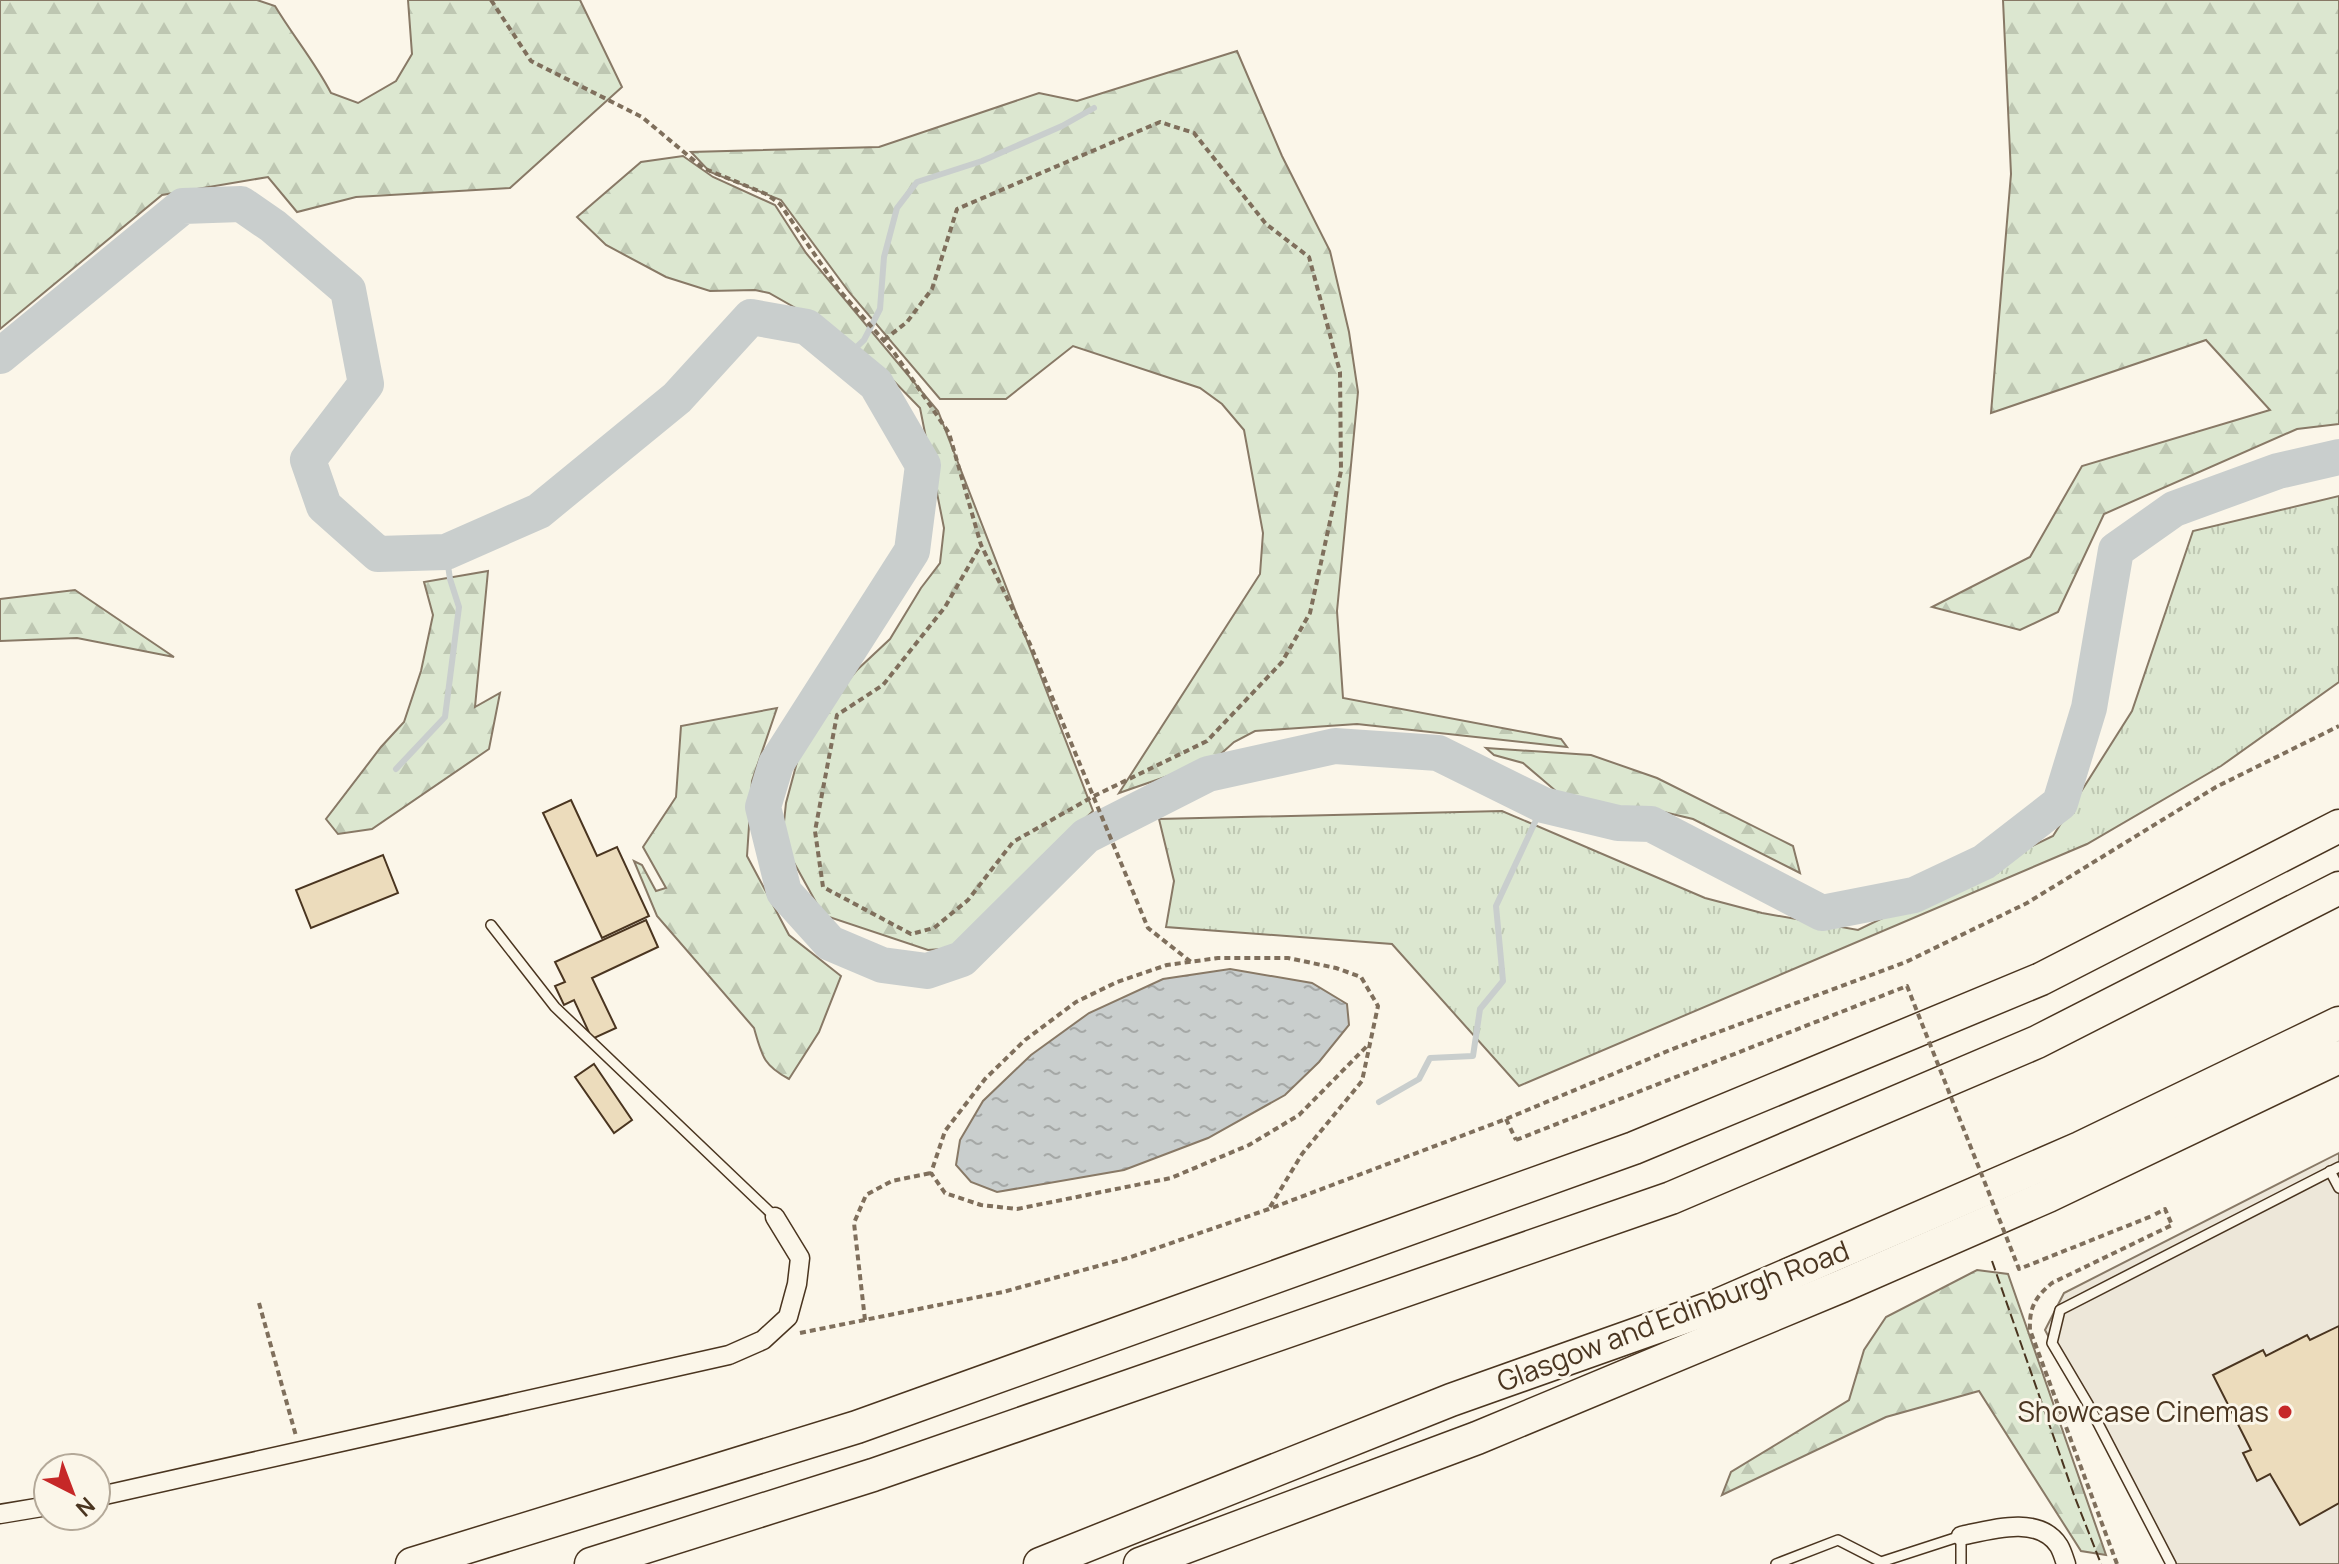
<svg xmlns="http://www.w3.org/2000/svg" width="2339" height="1564" font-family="Manrope,sans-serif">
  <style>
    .grass { fill: url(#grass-tufts); stroke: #887966; stroke-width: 2 }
    .forest { fill: url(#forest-firs); stroke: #887966; stroke-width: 2 }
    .parking { fill: #ede7d9; stroke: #887966; stroke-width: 2 }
    .water { fill: url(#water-ripples); stroke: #887966; stroke-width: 2 }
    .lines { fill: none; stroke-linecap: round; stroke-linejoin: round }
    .stream { stroke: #c9cecd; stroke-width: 6 }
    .river { stroke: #c9cecd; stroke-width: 36 }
    .building { fill: #ecdcbc; stroke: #4a3520; stroke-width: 2 }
    .lane-casing { stroke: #4a3520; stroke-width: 12 }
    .street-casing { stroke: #4a3520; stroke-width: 21 }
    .highway-casing { stroke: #4a3520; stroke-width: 35 }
    .path { stroke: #7f6f5c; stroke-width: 4; stroke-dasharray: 6 4; stroke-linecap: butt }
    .lane { stroke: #fbf6e9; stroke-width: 9 }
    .street { stroke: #fbf6e9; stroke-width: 18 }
    .highway { stroke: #fbf6e9; stroke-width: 32 }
    .path-bridge { stroke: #7f6f5c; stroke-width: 4; stroke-dasharray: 6 4; stroke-linecap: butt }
    .fence { stroke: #4a3520; stroke-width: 2; stroke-dasharray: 10 4; stroke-linecap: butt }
    .poi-dot { fill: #c62828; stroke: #fbf6e9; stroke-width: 3 }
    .labels { text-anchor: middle; stroke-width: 6; stroke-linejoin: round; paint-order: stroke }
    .street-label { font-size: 28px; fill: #4a3520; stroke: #fbf6e9 }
    .poi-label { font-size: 28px; fill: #4a3520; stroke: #fbf6e9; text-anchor: end }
  </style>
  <defs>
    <pattern id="grass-tufts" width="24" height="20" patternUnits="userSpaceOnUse" patternTransform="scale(2)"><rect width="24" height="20" fill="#dce7d0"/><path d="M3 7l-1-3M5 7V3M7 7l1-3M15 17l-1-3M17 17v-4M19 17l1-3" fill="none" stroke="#bec7b2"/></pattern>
    <pattern id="forest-firs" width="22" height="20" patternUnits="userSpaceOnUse" patternTransform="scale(2)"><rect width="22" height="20" fill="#dce7d0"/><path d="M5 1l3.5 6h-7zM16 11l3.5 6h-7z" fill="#bec7b2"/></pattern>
    <pattern id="water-ripples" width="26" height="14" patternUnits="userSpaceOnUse" patternTransform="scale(2)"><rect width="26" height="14" fill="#c9cecd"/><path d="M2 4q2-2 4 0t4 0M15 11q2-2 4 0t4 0" fill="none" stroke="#a5a8a6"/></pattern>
  </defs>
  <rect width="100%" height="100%" fill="#fbf6e9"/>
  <path class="grass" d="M2339,496V682L2221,766L2087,844L1519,1086L1392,944L1166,927L1174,881L1159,819L1502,811L1705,898L1762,913L1858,930L2053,836L2132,711L2193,531Z"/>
  <g class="forest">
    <path d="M0,0H257L275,6C293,36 315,62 331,93L358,103L396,81L412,54L408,0H580L622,87L510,188L356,197L297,212L268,177L162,195L0,329Z"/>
    <path d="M2003,0H2339V424L2297,429L2104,514L2058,612L2020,630L1932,607L2030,557L2082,466L2270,410L2206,340L1991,413L2011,174Z"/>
    <path d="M1237,51L1282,156L1330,251L1349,332L1358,392L1337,611L1343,698L1561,739L1567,747L1357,724L1255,731L1234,742L1214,760L1119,793L1260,574L1263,533L1244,430L1222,404L1200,388L1073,346L1006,399H940L849,292L781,200L710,172L691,152L879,147L1039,93L1077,101Z"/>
    <path d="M683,156L713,177L775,205L806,253L938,411L1093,811L974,926L955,948L928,950L823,915L782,841L786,803L800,751L817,717L857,670L890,639L921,588L940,563L944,528L920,408L885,372L815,319L769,293L755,290L710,291L666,277L606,245L577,217L641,162Z"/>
    <path d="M488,571L475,707L500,693L489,749L372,829L338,834L326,819L381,747L404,722L421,671L433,615L424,582Z"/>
    <path d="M75,590L174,657L77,638L0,641V599Z"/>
    <path d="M777,708L752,781L747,856L789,935L841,976L819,1032L789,1079C763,1065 762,1056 754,1028L657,916L634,861L642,865L656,891L666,888L643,847L676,797L681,726Z"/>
    <path d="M1486,748L1591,755L1657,778L1793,846L1800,873L1693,819L1647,808L1599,809L1557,792L1523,763L1494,755Z"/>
    <path d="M1977,1270L2008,1274L2106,1555L2081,1551L1979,1391L1886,1417L1722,1495L1731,1472L1849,1400L1864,1350L1886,1317Z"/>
  </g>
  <path class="parking" d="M2339,1153V1564H2169L2045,1330L2064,1293Z"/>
  <path class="water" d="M1230,969L1312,983L1347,1004L1349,1025L1319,1062L1285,1095L1208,1138L1124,1170L997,1192L971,1182L956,1165L960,1140L983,1101L1031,1055L1089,1013L1163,979Z"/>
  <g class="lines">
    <g class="stream">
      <path d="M845,358L864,340L880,309L884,257L897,208L917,182L982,161L1062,126L1094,108"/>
      <path d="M396,769L445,717L459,607L450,579L446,552"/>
      <path d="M1379,1102L1419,1079L1430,1058L1473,1056L1480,1009L1503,981L1496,906L1543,805"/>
    </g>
    <path class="river" d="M0,356L183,206L241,204L273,226L348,290L366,384L308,460L324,506L378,554L446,552L539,511L677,398L751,317L807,327L876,384L923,465L912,551L776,764L763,807L784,892L830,943L882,965L927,971L962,959L1086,836L1208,774L1335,746L1438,753L1543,805L1618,823L1651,824L1822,913L1914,895L1984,862L2060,803L2089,708L2116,550L2174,509L2278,471L2339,457"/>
  </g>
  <g class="building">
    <path d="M571,800L597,856L617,847L649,916L602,938L543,813Z"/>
    <path d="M383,855L398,893L311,928L296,890Z"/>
    <path d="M646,920L658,947L592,978L616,1028L592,1039L574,1000L564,1005L555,986L565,982L555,962Z"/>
    <path d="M594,1064L632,1120L614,1133L575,1077Z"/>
    <path d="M2339,1326V1503L2300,1525L2270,1474L2257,1481L2243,1453L2251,1450L2213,1375L2263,1350L2266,1356L2307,1335L2310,1340Z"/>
  </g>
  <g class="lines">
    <defs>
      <g id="lane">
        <path d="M491,925L555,1007L775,1217"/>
        <path d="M2330,1171L2339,1188"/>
        <path d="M1776,1564L1838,1540L1881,1562L1961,1536V1564"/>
        <path d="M2171,1564L2088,1404L2052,1343L2060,1310L2339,1167"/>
      </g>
      <g id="street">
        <path d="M96,1497L729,1355L763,1340L788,1317L797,1284L800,1258L775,1217"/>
        <path d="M0,1514L48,1506"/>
        <path d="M1961,1536C1989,1530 2039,1514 2059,1546C2062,1551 2064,1558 2066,1564"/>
      </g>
      <g id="highway">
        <path d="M412,1564L857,1427L1634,1148L2041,979L2339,826"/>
        <path d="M591,1564L873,1475L1671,1198L2037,1042L2339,888"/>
        <path d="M1040,1564L1451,1400L1716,1306L2080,1148L2339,1023"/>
        <path d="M1140,1564L1477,1438L1842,1286L2048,1196L2339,1057"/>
      </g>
    </defs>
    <use href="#lane" class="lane-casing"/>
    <use href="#street" class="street-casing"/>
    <use href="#highway" class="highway-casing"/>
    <g class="path">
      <path d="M491,0L531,61L642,117L703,168L766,194L780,204L839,290L893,351L949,433L981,545L1030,644L1148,928L1191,962"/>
      <path d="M884,340L907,322L932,289L957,209L1160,122L1194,133L1266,224L1309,257L1340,372L1341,471L1310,613L1282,662L1207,741L1092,797L1013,842L968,900L934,928L911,934L823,887L815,831L837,715L883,685L945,607L981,545"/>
      <path d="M1506,1119L1516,1140"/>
      <path d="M1270,1207L1302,1154L1362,1081L1378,1006L1361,977L1336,968L1288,958H1218L1167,965L1117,982L1076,1002L1025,1040L985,1079L945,1131L931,1173L945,1193L981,1205L1017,1209L1171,1178L1249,1145L1299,1115L1370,1043"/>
      <path d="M259,1303L296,1436"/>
      <path d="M865,1320L854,1223L866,1195L892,1181L931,1173"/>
      <path d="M800,1333L1003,1292L1131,1257L1269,1209L1506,1119L1670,1050L1906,962L2027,903L2216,787L2339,726"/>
      <path d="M2117,1564L2030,1330C2029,1308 2035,1297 2052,1283L2172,1225L2165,1209L2152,1216"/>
    </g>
    <use href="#lane" class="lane"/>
    <use href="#street" class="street"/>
    <use href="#highway" class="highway"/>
    <path class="path-bridge" d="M1516,1140L1907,986L2019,1269L2152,1216"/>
    <path class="fence" d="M1992,1261L2074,1495L2101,1564"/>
  </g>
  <circle class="poi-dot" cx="2285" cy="1412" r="8"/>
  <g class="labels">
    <g class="street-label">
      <text transform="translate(1673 1316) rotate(-21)" y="10">Glasgow and Edinburgh Road</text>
    </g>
    <g class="poi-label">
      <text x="2269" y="1422">Showcase Cinemas</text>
    </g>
  </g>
  <g transform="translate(72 1492) rotate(138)"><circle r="38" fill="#fbf6e9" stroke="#b4a999" stroke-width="2"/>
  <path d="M0-6L14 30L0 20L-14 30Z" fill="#c62828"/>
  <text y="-12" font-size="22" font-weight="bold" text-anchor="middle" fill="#4a3520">N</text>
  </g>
</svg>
